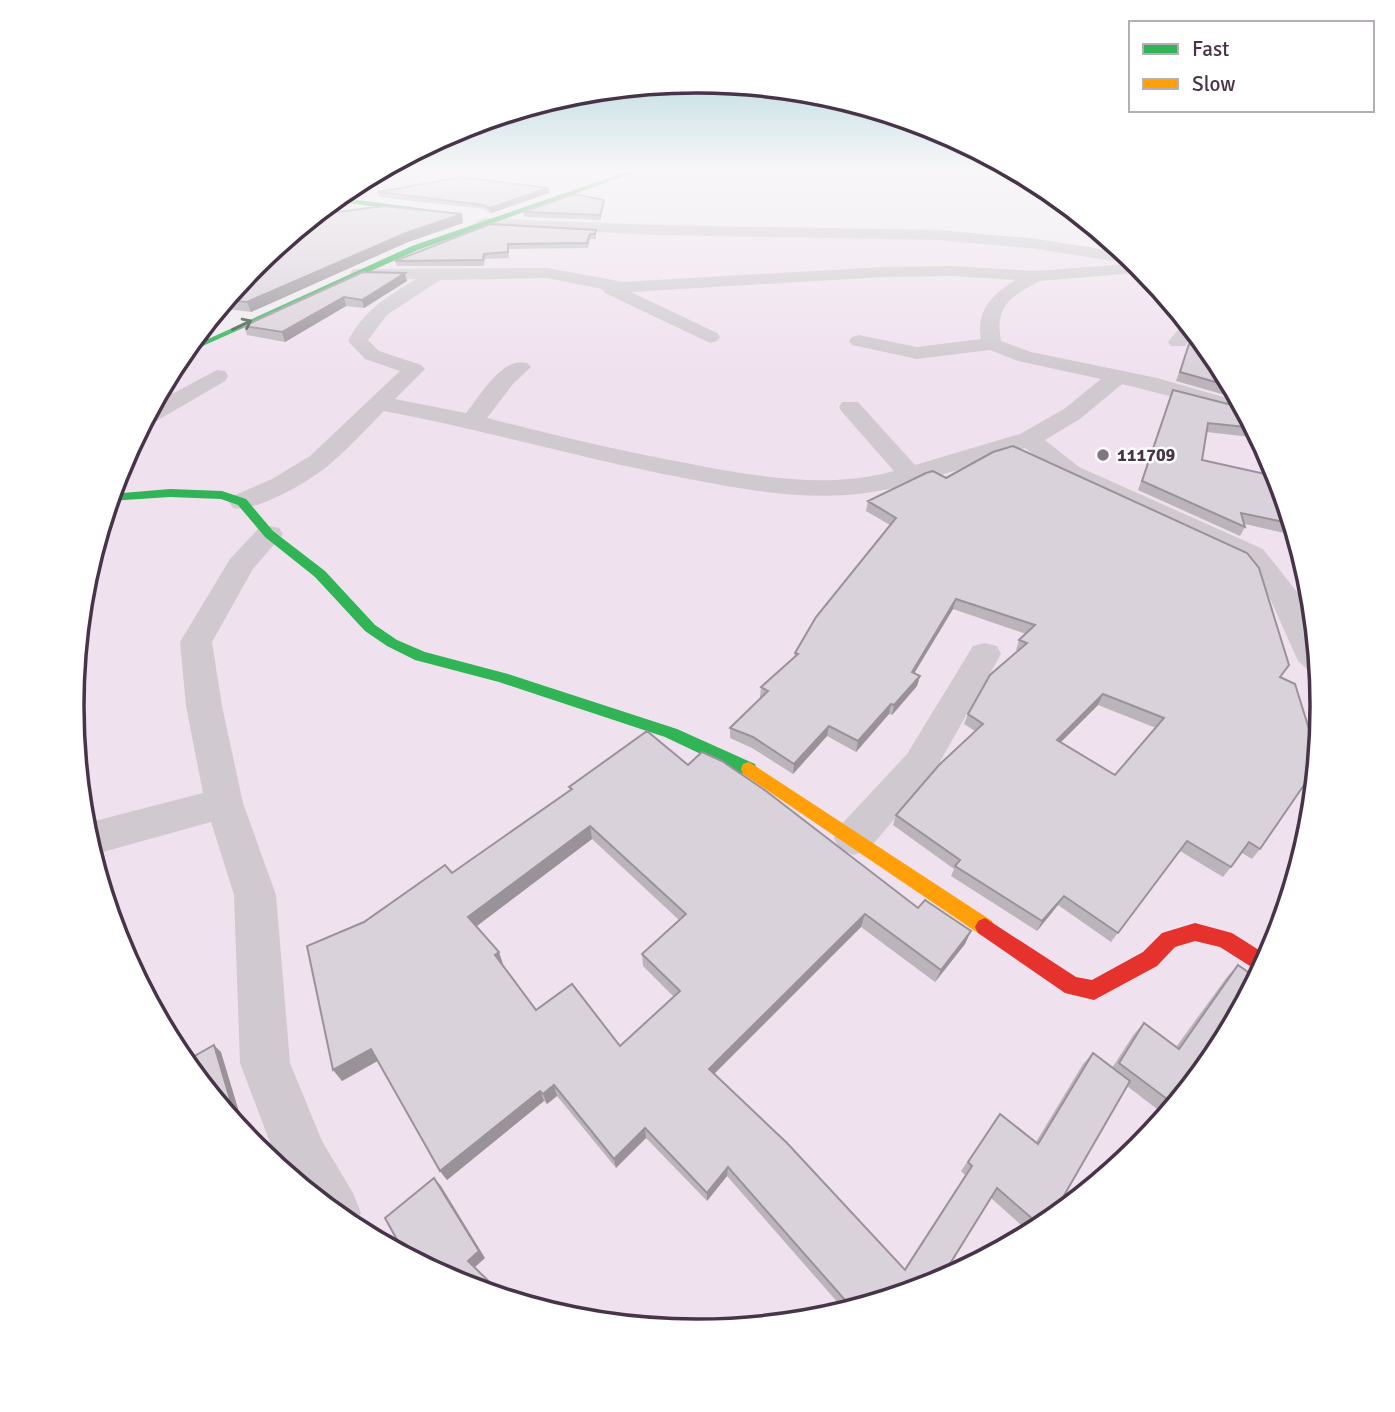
<svg xmlns="http://www.w3.org/2000/svg" width="1395" height="1412" font-family="Signika,sans-serif">
  <style>
    .residential { fill: #f0e1ef }
    .lines { fill: none; stroke-linecap: round; stroke-linejoin: round }
    .street { fill: #d0cad0; fill-rule: evenodd }
    .fast { fill: #30b455; fill-rule: evenodd }
    .slow { fill: #ff9f0a; fill-rule: evenodd }
    .jam { fill: #e5322d; fill-rule: evenodd }
    .wall { fill: #bbb5bb; fill-rule: evenodd }
    .shaded-wall { fill: #999399 }
    .building { fill: #dad2da; stroke: #999399; stroke-width: 2; fill-rule: evenodd }
    .oneway { stroke: #415a4c }
    .poi-dot { fill: #837483; stroke: #fff; stroke-width: 2.5 }
    .labels { text-anchor: middle; stroke-width: 5; stroke-linejoin: round; paint-order: stroke }
    .far-poi-label { font-size: 18px; font-weight: bold; fill: #483448; stroke: #fff; text-anchor: start }
    .rim { fill: none; stroke: #483448; stroke-width: 3.5 }
  </style>
  <rect width="100%" height="100%" fill="#f0eaf0"/>
  <path class="residential" d="M494,221L656,223L873,232L1019,241L1127,253L1140,264L1218,359L1276,467L1311,584L1323,706L1311,828L1275,946L1218,1054L1140,1149L1045,1227L937,1284L819,1320L697,1332L575,1320L458,1284L350,1226L255,1148L177,1053L119,945L84,828L72,706L84,584L120,466L180,355L258,317Z"/>
  <g class="lines">
    <g class="street">
      <path d="M483,218L657,225L938,230L1037,239L1120,252L1128,257L1120,262L1037,249L938,240L657,235L478,226L475,223Z"/>
      <path d="M1140,263L1147,272L1040,281C1012,296 994,305 1001,341L1031,352L1157,378L1241,402L1249,416L1122,384L1080,419L1045,440L1079,467L1263,549L1297,592L1316,631L1320,672L1307,669L1298,661L1268,594L1243,561L1061,477L1025,448C979,462 924,483 878,491C814,503 746,490 684,478C583,459 485,430 384,411C366,429 349,448 330,464C312,480 256,513 233,508L229,502L233,496L272,479L310,456L400,371L365,359L348,341C363,311 388,296 416,279L359,278L350,273L353,269L547,268L623,282L883,267L953,266L1036,271ZM953,276L1016,280C992,294 976,311 981,339L917,347L859,335L852,337L849,341L852,345L917,359L990,350L1018,361L1101,379L1064,409L1020,434L915,465L858,402H842L839,407L842,412L894,471C827,490 752,476 686,463C619,451 553,435 487,418L513,384L531,367L527,363C502,356 480,396 466,413L395,399L425,369L421,365L379,351L368,340L387,315L440,280L547,278L602,289L605,293L710,343L717,341L720,337L717,333L631,292L883,277Z"/>
      <path d="M1186,320L1195,331L1185,346H1171L1168,342Z"/>
      <path d="M217,370L225,371L228,376L225,381L153,423L142,424L153,404Z"/>
      <path d="M269,526L279,528L283,534L253,569L212,642L222,706L243,803L276,895L290,1063L322,1141L353,1193L361,1213L354,1229L280,1169L240,1063L234,895L211,822L92,855L84,828L83,824L87,823L203,793L186,706L180,642L230,559L259,528Z"/>
      <path d="M985,643L997,646L1001,654L933,774L868,850L854,855L840,850L834,838L840,826L907,754L973,646Z"/>
    </g>
    <g class="fast">
      <path d="M626,172H635L418,250L178,357L184,350L412,246Z"/>
      <path d="M336,197L432,210L435,212L432,214L332,201Z"/>
      <path d="M170,489L222,491L246,499L273,531L325,571L375,625L397,640L425,652L508,674L677,729L755,764L757,769L755,774H743L665,737L499,682L415,660L387,646L365,631L315,577L265,537L238,505L221,499L170,497L109,501L111,494Z"/>
    </g>
    <path class="slow" d="M749,762L992,921L995,927L992,933L985,936L978,933L743,774L741,769L743,764Z"/>
    <path class="jam" d="M985,918L1076,977L1092,980L1143,952L1162,933L1195,923L1232,933L1270,957L1261,973L1220,947L1195,941L1175,947L1157,966L1094,1000L1065,993L978,933L975,927L978,921Z"/>
  </g>
  <g class="wall">
    <path d="M548,188L549,193L491,213L484,209L379,197L378,192Z"/>
    <path d="M604,200V205L600,220L524,217L523,212Z"/>
    <path d="M462,214L463,223L408,242L251,312L219,308L255,263Z"/>
    <path d="M596,230V239H590L588,248L508,249L509,258L485,259L484,266H397L395,261Z"/>
    <path d="M363,272L407,281L364,308L346,306L285,342L247,335L244,326Z"/>
    <path d="M1189,344L1218,359L1239,399L1176,381Z"/>
    <path d="M1173,390L1244,408L1260,438L1206,432L1202,460L1279,477L1297,536L1245,524V527L1240,536L1138,490Z"/>
    <path d="M868,501L1281,677L1260,849L1252,859L1242,853L1223,877L1180,851L1111,942L1058,905L1037,931L951,876L954,869L893,825L896,815L975,731L964,724L968,714L1018,651L1016,650L1019,640L1026,634L953,609L914,673L920,676L917,686L892,715L889,714L856,752L827,736L793,774L752,748L730,738V728L761,698L760,697L761,687L794,657L795,653L890,525L866,511ZM1098,705L1156,728L1115,775L1061,742Z"/>
    <path d="M688,765L918,908L971,931L965,944L935,982L861,927L714,1074L904,1269L965,1175L961,1171L1000,1114L1036,1142L1083,1064L1093,1053L1112,1068L1134,1034L1144,1023L1176,1047L1227,977L1238,965L1256,978L1260,974L1218,1054L1166,1116L1127,1086L1045,1227L1031,1234L991,1198L938,1283L846,1312L727,1176L707,1201L646,1138L616,1168L557,1096L547,1104L544,1101L447,1180L440,1171L378,1061L342,1081L364,922L452,873L570,790L569,787ZM592,839L679,920L642,954L643,966L674,997L620,1046L536,1010L502,965L476,926Z"/>
    <path d="M1290,897L1276,945L1268,938L1282,906Z"/>
  </g>
  <g class="shaded-wall">
    <path d="M548,188L549,193L491,213L490,208Z"/>
    <path d="M604,200V205L600,220V215Z"/>
    <path d="M462,214L463,223L408,242L251,312L247,302L406,233Z"/>
    <path d="M405,273L407,281L364,308L362,300Z"/>
    <path d="M344,297L346,306L285,342L282,332Z"/>
    <path d="M956,599L953,609L909,682L912,672Z"/>
    <path d="M920,676L917,686L892,715L894,705Z"/>
    <path d="M1103,694L1098,705L1052,751L1057,740Z"/>
    <path d="M891,704L889,714L856,752L858,741Z"/>
    <path d="M829,726L827,736L793,774L794,764Z"/>
    <path d="M590,826L592,839L473,929L468,917Z"/>
    <path d="M1064,896L1058,905L1037,931L1042,921Z"/>
    <path d="M865,914L861,927L708,1080L709,1069Z"/>
    <path d="M971,931L965,944L935,982L941,970Z"/>
    <path d="M499,952L503,964L500,967L495,955Z"/>
    <path d="M214,1045L221,1052L240,1115L236,1118L239,1129L230,1118Z"/>
    <path d="M371,1049L379,1060L342,1081L333,1070Z"/>
    <path d="M554,1085L557,1096L547,1104L543,1094Z"/>
    <path d="M540,1091L544,1101L447,1180L440,1171Z"/>
    <path d="M645,1128L646,1138L616,1168L614,1159Z"/>
    <path d="M728,1167L727,1176L707,1201V1193Z"/>
    <path d="M434,1178L441,1186L485,1258L474,1268L468,1261Z"/>
  </g>
  <g class="building">
    <path d="M462,177L548,188L490,208L483,205L378,192Z"/>
    <path d="M574,194L604,200L600,215L523,212Z"/>
    <path d="M384,206L462,214L406,233L247,302L225,300L255,263L315,215Z"/>
    <path d="M490,224L596,230L595,234H590L587,243L508,244V252L484,254L483,260L395,261Z"/>
    <path d="M363,272L405,273L362,300L344,297L282,332L244,326Z"/>
    <path d="M1189,344L1211,351L1218,359L1233,387L1180,372Z"/>
    <path d="M1173,390L1244,408L1255,428L1208,423L1202,460L1279,477L1293,524L1241,513L1245,527L1142,481Z"/>
    <path d="M1013,446L1247,553L1259,568L1289,665L1280,677L1295,684L1318,758L1317,766L1260,849L1249,842L1231,867L1187,841L1118,933L1064,896L1042,921L955,866L960,860L896,815L939,765L983,724L968,714L990,675L1027,643L1019,640L1035,625L956,599L912,672L920,676L894,705L891,704L858,741L829,726L794,764L753,737L730,728L768,691L761,687L798,654L795,653L816,617L896,518L868,501L926,473L933,471L946,478L993,452ZM1103,694L1164,718L1115,775L1057,740Z"/>
    <path d="M647,731L688,765L702,752L722,761L766,791L918,908L925,900L971,931L941,970L865,914L709,1069L787,1143L905,1270L972,1166L968,1162L1000,1114L1038,1144L1093,1053L1130,1081L1047,1225L1045,1227L1043,1228L997,1188L938,1283L851,1310L852,1308L728,1167L707,1193L645,1128L614,1159L554,1085L543,1094L540,1091L440,1171L371,1049L333,1070L307,946L364,922L445,865L452,873L572,789L569,787ZM590,826L686,914L642,954L680,991L620,1046L572,984L536,1010L495,955L499,952L468,917Z"/>
    <path d="M1238,965L1258,979L1218,1054L1175,1105L1119,1063L1144,1023L1179,1049Z"/>
    <path d="M214,1045L233,1109L228,1112L230,1118L184,1062Z"/>
    <path d="M434,1178L479,1251L468,1261L507,1299L458,1284L406,1256L385,1218Z"/>
  </g>
  <defs><path id="oneway-shaft" d="M-6 0H5M1.5-3L5.5 0L1.5 3" fill="none" stroke-width="1.6" stroke-linecap="round" stroke-linejoin="round" transform="scale(1.75)"/></defs>
  <use class="oneway" href="#oneway-shaft" transform="translate(242 325) rotate(-26)"/>
  <linearGradient id="sky" x2="0" y2="1"><stop stop-color="#99cdd4"/><stop offset="0.46" stop-color="#f8f6f8"/><stop offset="1" stop-color="#f8f6f8" stop-opacity="0"/></linearGradient>
  <rect width="1395" height="370" fill="url(#sky)"/>
  <circle class="poi-dot" cx="1103" cy="455" r="7"/>
  <g class="labels">
    <g class="far-poi-label">
      <text x="1117" y="461">111709</text>
    </g>
  </g>
  <path d="M0 0H1395V1412H0ZM84 706a613 613 0 1 1 1226 0a613 613 0 1 1-1226 0Z" fill="#fff" fill-rule="evenodd"/>
  <path class="rim" d="M84 706a613 613 0 1 1 1226 0a613 613 0 1 1-1226 0Z"/>
  <rect x="1129" y="21" width="245" height="91" fill="#ffffff" stroke="#b6aeb6" stroke-width="2"/>
  <rect x="1143" y="44" width="35" height="10" fill="#30b455" stroke="#b6aeb6" stroke-width="2"/>
  <text x="1192" y="56" font-size="21" fill="#483448">Fast</text>
  <rect x="1143" y="79" width="35" height="10" fill="#ff9f0a" stroke="#b6aeb6" stroke-width="2"/>
  <text x="1192" y="91" font-size="21" fill="#483448">Slow</text>
</svg>
